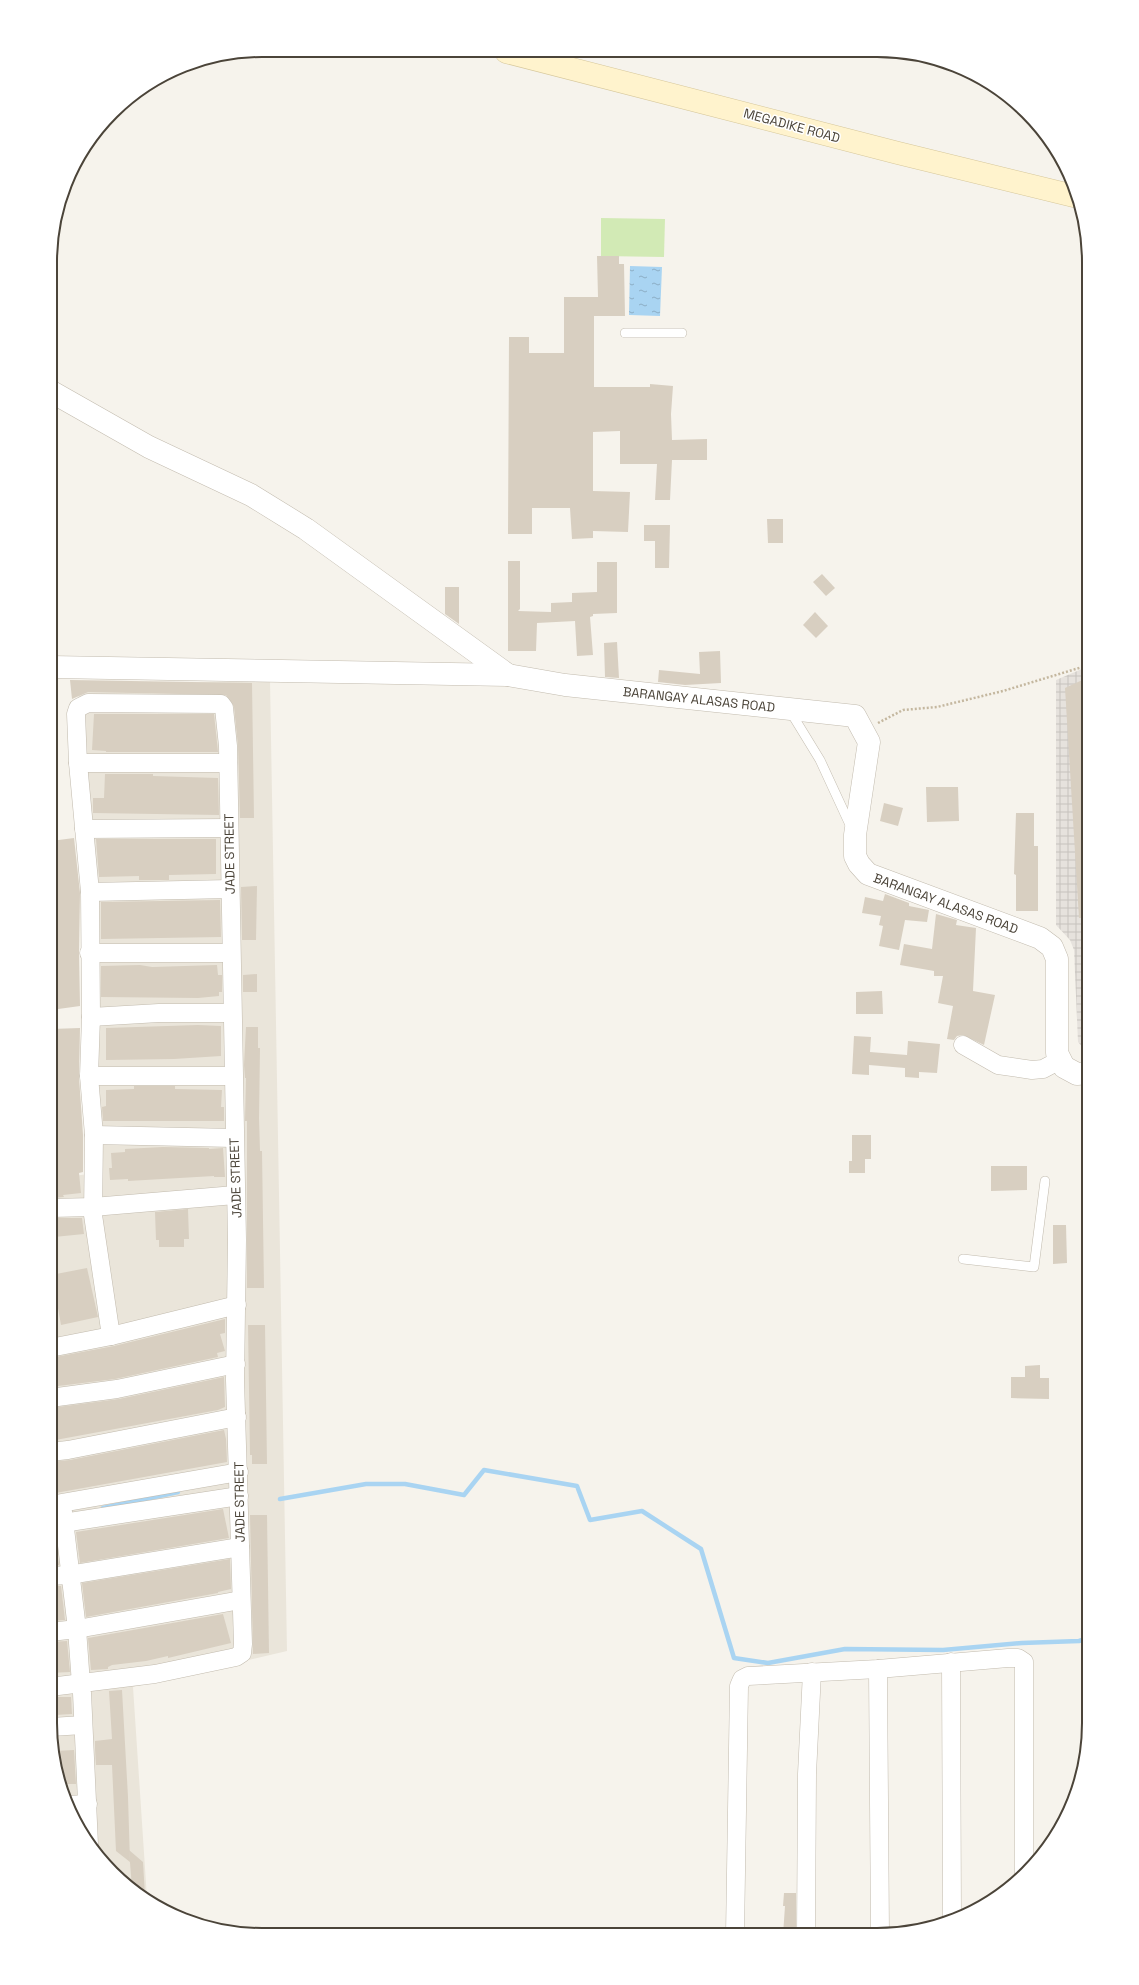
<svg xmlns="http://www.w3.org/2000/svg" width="1139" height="1985" font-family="'Space Grotesk',sans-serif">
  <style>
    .residential { fill: #eae5da }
    .industrial { fill: url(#industrial-grid) }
    .pitch { fill: #d2eab5 }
    .water { fill: url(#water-ripples) }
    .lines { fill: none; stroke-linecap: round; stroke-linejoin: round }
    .stream { stroke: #a9d4f2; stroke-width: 4.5 }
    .building { fill: #d8cfc1 }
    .service-casing { stroke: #c2bbae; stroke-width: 10 }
    .minor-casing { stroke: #c2bbae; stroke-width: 19 }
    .tertiary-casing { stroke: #c2bbae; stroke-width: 23 }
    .secondary-casing { stroke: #d6c79b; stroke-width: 23 }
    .path { stroke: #c4b79f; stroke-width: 2.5; stroke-dasharray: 2 2; stroke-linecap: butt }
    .service { stroke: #fff; stroke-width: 9 }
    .minor { stroke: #fff; stroke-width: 18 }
    .tertiary { stroke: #fff; stroke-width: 22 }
    .secondary { stroke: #fff3cd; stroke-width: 22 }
    .labels { text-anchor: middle; stroke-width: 3; stroke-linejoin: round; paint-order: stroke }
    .street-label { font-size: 13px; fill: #4b4439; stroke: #fff }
    .rim { fill: none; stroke: #4b4439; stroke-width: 2 }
  </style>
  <defs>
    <pattern id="industrial-grid" width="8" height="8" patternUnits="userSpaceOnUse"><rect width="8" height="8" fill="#e6e2dd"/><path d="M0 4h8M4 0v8" fill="none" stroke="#c7c3be"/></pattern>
    <pattern id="water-ripples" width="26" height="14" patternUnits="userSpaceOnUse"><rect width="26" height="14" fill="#a9d4f2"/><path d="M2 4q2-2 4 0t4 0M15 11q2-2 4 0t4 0" fill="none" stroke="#8caec5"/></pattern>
  </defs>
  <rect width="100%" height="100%" fill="#f6f3ec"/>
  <path class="residential" d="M270,681L287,1651L133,1687L147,1898L122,1883L86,1841L61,1791L50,1723L51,1179L96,1173L78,685Z"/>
  <path class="industrial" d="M1089,666V1051L1085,1050L1078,1042L1074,950L1070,940L1056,925V680Z"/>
  <path class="pitch" d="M601,218L665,219L664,257L601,256Z"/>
  <path class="water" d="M630,266L662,267L660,316L629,315Z"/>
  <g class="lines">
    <g class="stream">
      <path d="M280,1499L366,1484H405L464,1495L484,1470L577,1486L590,1520L642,1511L701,1549L734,1658L768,1663L845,1649L943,1650L1022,1643L1079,1641L1089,1638"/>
      <path d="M103,1508L178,1492"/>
    </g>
  </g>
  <g class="building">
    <path d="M597,256H619V264H624L625,316H594V387H650V384L673,386L671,414L672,440L707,439V460H672L670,500H655L657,464H620V431L593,432V491L630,492L628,532L593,531V538L572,539L570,508H532V534H508L509,337H529V353H564V297H598Z"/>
    <path d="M767,519H783V543H768Z"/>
    <path d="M644,525H670L669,568H655V541H644Z"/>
    <path d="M508,561H520V609L518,611L551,612V603L572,602V593L597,592V562H617V613L593,614V616L590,617L593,655L577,656L575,621L537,623L536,651H508Z"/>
    <path d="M822,574L835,588L826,596L813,582Z"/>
    <path d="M445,587H459V624L445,614Z"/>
    <path d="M815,612L828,626L816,638L803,625Z"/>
    <path d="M617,642L619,678L605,677L604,643Z"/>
    <path d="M720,651L721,683L685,685L658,682L659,670L700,674L699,652Z"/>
    <path d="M1089,677V918H1079L1065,688Z"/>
    <path d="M70,680L252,683L254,818H240L238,746L234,707L226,695L88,692L72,699Z"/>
    <path d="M94,714H214L218,752H106V751L92,750Z"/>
    <path d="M105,774H153V776L218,778L219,815L93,813V798H104Z"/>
    <path d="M926,787H958L959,821L927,822Z"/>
    <path d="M884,803L903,808L898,826L880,821Z"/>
    <path d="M1016,813H1034V846H1038V911H1016V875L1014,874Z"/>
    <path d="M74,838L80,893L79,953L80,1006L51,1010V841Z"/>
    <path d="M96,839H216V874L169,875V880H139V876L99,877Z"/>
    <path d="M257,886L256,940H242L241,887Z"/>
    <path d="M885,894L909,903V906L929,910L927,922L905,920L899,950L879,946L883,926L879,925L881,916L862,913L865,897L883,901Z"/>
    <path d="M220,900L221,937L101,939V902Z"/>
    <path d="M936,914L957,920L956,925L976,928L973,991L995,995L984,1045L963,1035L957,1036L954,1040L947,1039L953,1006L938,1003L943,976H934V971L900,965L904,944L932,949Z"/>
    <path d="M140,965L152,967L217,965L218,975H222V992H219V996L198,998L101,997V966Z"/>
    <path d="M257,974V992H243V975Z"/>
    <path d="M882,991L883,1014H856V992Z"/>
    <path d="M198,1025L221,1026V1056L174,1059L106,1060V1028Z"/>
    <path d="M246,1027H258V1048H260L259,1118L260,1151H262L264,1288H247V1121H245L246,1078H245L244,1065Z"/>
    <path d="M80,1028L79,1077L83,1135V1172L79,1173L81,1193L63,1195L64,1197L51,1198V1029Z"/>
    <path d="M854,1036L871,1037L870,1052L907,1055L908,1041L940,1044L937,1073L919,1072V1078L905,1077V1068L869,1065V1075L852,1074Z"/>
    <path d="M134,1086H175V1089L222,1090L221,1107H224V1121H103L102,1107L106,1106V1090L134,1089Z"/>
    <path d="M852,1135H871V1159H865V1173H849V1161H852Z"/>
    <path d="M163,1147L209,1148V1149L223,1148L225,1177H214V1176L128,1181V1179L110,1180L109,1168H112L111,1153L125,1152V1149Z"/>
    <path d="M991,1166H1027V1190L991,1191Z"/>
    <path d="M188,1209L189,1239H184V1247H159V1240H156L155,1212Z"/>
    <path d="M52,1218H82L84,1234L54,1237Z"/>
    <path d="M1053,1225H1066L1067,1263L1053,1264Z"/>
    <path d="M87,1268L98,1317L61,1325L55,1291L51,1292V1275Z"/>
    <path d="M225,1319V1333L220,1334L225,1351L217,1353L218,1357L115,1379L50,1387V1358L114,1346Z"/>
    <path d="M248,1325H265L267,1464H252V1455H250Z"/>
    <path d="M1040,1365V1378H1049V1399L1011,1398V1377H1025V1366Z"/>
    <path d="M224,1377L225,1407L218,1410L50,1441V1408L119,1399Z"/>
    <path d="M224,1430L226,1439L227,1462L50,1494V1462L70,1460Z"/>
    <path d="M223,1509L229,1538L80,1563L76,1532Z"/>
    <path d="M250,1515H267L269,1653L253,1654Z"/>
    <path d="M50,1535H55L59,1565H50Z"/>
    <path d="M230,1559L231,1589L218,1592V1593L86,1617L82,1583Z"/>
    <path d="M50,1586H61L65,1620L50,1621Z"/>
    <path d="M223,1614L231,1643L168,1658V1656L146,1661L112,1665L108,1667V1669L91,1670L88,1638Z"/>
    <path d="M67,1641L70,1672L50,1673V1642Z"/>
    <path d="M122,1690L128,1797L130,1862L116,1851L112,1765H96L95,1749V1741L112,1739L109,1691Z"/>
    <path d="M54,1697H71L72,1714L55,1715Z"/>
    <path d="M74,1750L76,1784H60L55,1751Z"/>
    <path d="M129,1850L143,1862L145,1896L132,1888Z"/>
    <path d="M784,1893H796V1935H783L785,1906H783Z"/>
  </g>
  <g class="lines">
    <defs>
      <g id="service">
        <path d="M625,333H682"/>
        <path d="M790,711L820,760L851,827"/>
        <path d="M963,1259L1034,1267L1045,1181"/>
      </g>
      <g id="minor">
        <path d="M78,763H228"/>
        <path d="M84,829L229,828"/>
        <path d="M90,892L230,889"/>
        <path d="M89,953H231"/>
        <path d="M91,1017L159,1013H231"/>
        <path d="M963,1045L998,1065L1032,1070L1043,1069L1060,1060"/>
        <path d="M89,1076H232"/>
        <path d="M94,1135L234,1138"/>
        <path d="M51,1208L93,1207L235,1195"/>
        <path d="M50,1348L111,1336L237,1305"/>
        <path d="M50,1398L117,1389L236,1364"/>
        <path d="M50,1452L68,1450L237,1417"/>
        <path d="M50,1505L239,1472"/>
        <path d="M63,1512L77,1629L81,1684"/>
        <path d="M50,1525L239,1496"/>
        <path d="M50,1576L69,1575L240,1547"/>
        <path d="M50,1632L77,1629L241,1600"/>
        <path d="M951,1662L952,1920"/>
        <path d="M878,1669L880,1934"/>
        <path d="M50,1687L155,1674L236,1657L242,1653L243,1644L235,1380L237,1240L228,746L224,708L221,704L88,703L78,708L76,714L78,763L90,892L91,1017L89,1076L94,1135L93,1215L111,1336"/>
        <path d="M82,1693L89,1845"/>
        <path d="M51,1727L83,1725"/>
        <path d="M68,1805L88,1804"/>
        <path d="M735,1935L739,1686L742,1679L748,1676L878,1669L1008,1658H1018L1024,1662V1873"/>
        <path d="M806,1935L807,1774L812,1672"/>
      </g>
      <g id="tertiary">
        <path d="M52,392L149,447L251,495L306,529L508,675"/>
        <path d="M51,667L508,675L565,685L855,716L869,742L855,835V856L859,864L868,874L1040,938L1052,947L1057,959V1053L1064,1067L1077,1074L1089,1073"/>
      </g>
      <path id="secondary" d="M506,52L898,153L1078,197"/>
    </defs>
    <use href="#service" class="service-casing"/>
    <use href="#minor" class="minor-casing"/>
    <use href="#tertiary" class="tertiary-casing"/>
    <use href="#secondary" class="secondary-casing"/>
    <path class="path" d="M878,723L903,710L937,707L1003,691L1089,665"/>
    <use href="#service" class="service"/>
    <use href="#minor" class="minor"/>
    <use href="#tertiary" class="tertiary"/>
    <use href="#secondary" class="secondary"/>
  </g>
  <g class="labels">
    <g class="street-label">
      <text transform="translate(792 125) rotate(15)" y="5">MEGADIKE ROAD</text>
      <text transform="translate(699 699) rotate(6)" y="5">BARANGAY ALASAS ROAD</text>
      <text transform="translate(229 854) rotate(-91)" y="5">JADE STREET</text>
      <text transform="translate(946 903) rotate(20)" y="5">BARANGAY ALASAS ROAD</text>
      <text transform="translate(235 1178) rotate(-92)" y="5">JADE STREET</text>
      <text transform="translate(239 1502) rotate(-91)" y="5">JADE STREET</text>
    </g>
  </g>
  <path d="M0 0H1139V1985H0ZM262 57H877A205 205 0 0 1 1082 262V1723A205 205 0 0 1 877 1928H262A205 205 0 0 1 57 1723V262A205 205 0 0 1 262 57Z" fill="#fff" fill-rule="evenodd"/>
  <path class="rim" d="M262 57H877A205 205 0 0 1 1082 262V1723A205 205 0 0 1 877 1928H262A205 205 0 0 1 57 1723V262A205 205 0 0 1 262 57Z"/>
</svg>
